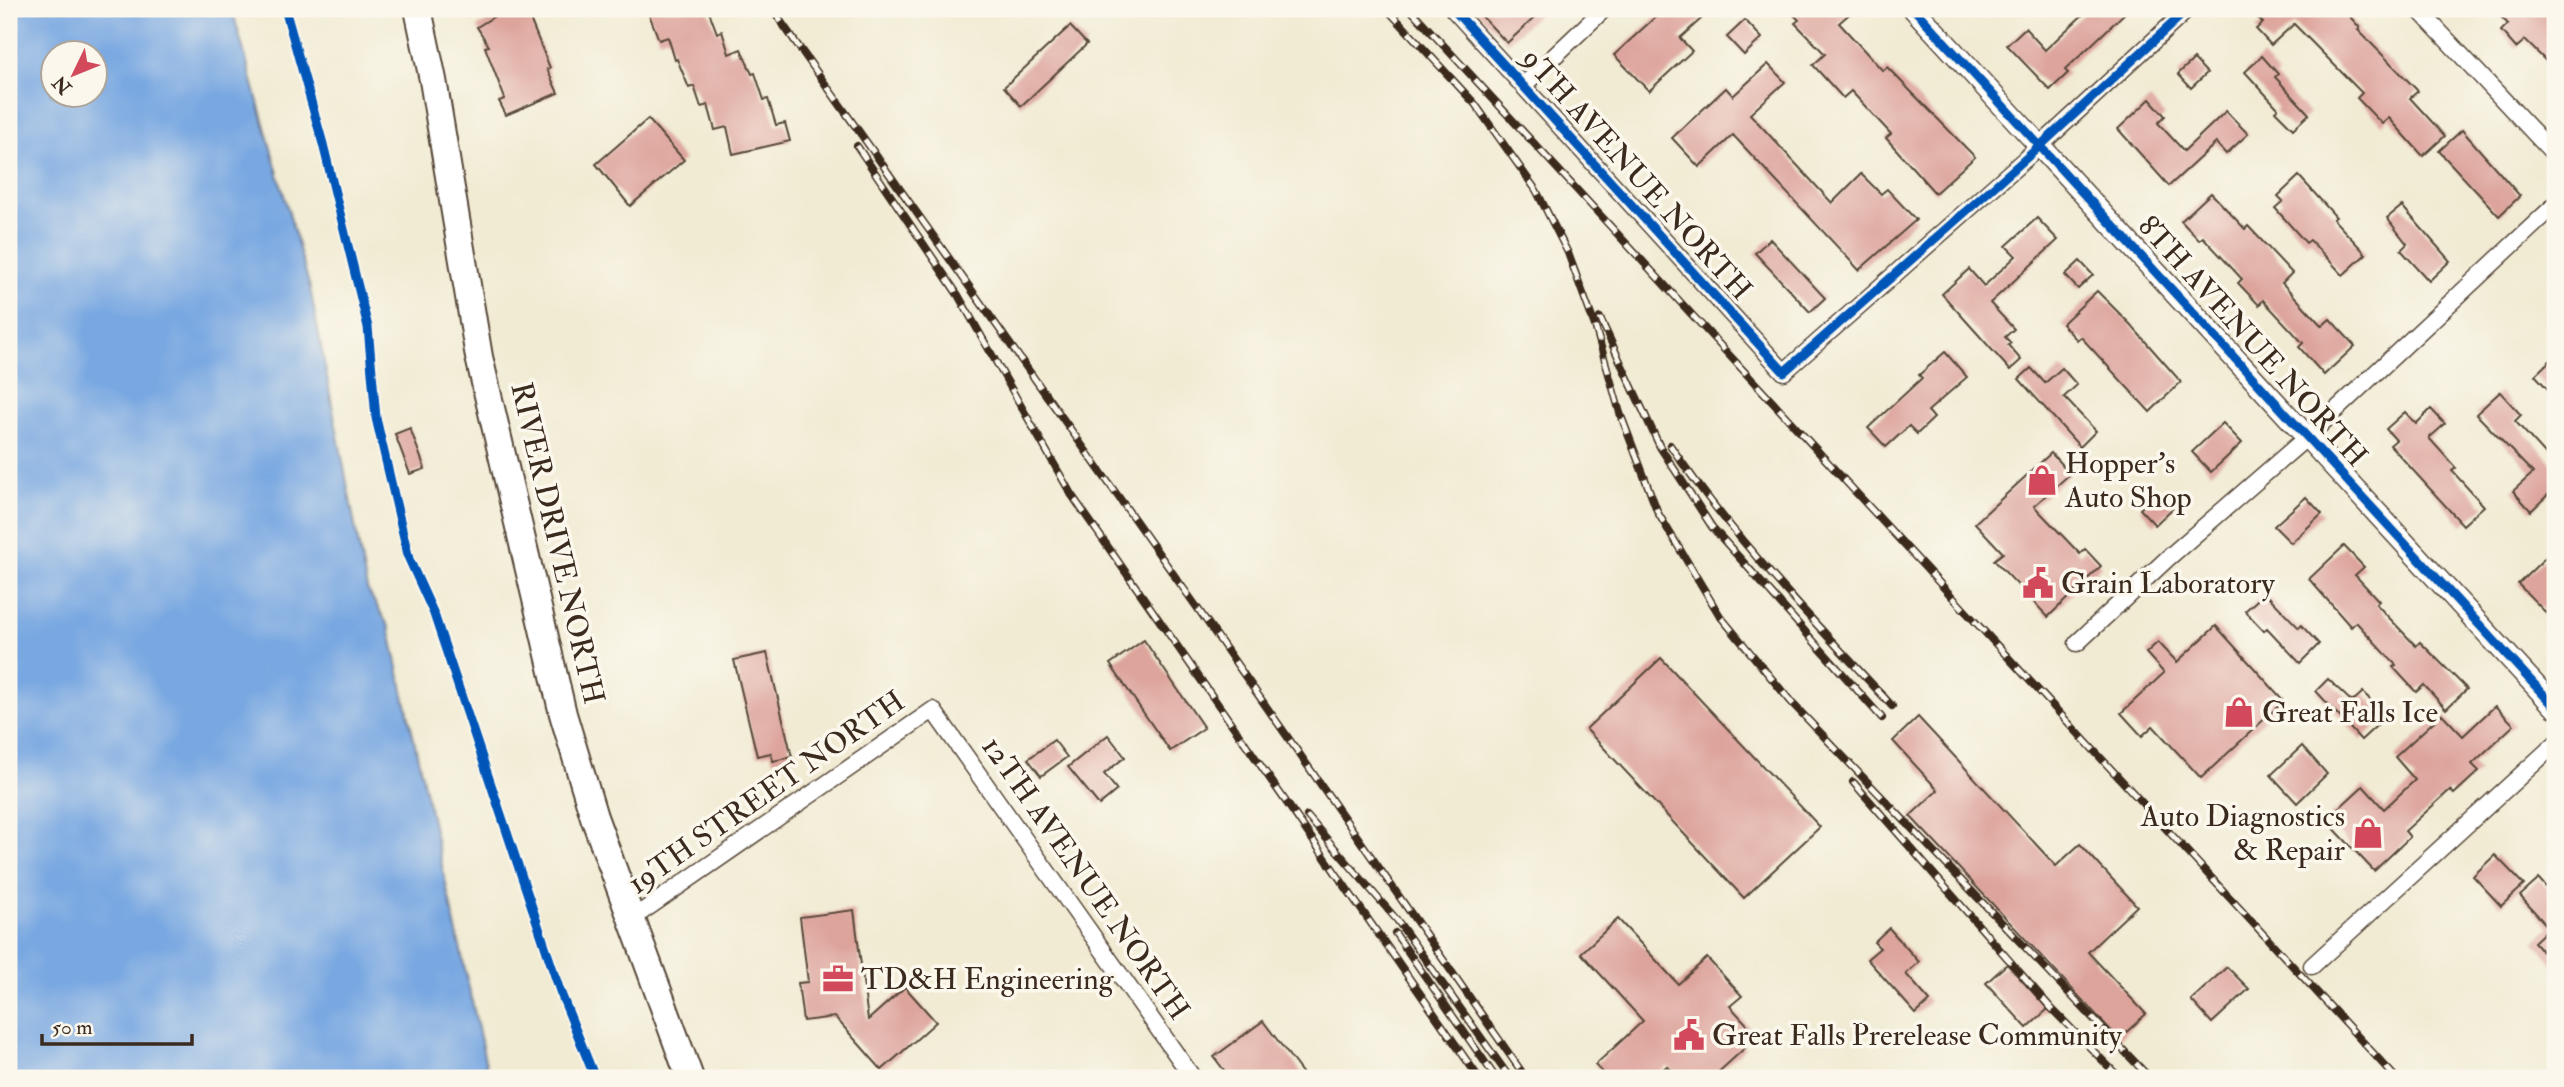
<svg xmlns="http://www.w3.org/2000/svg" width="2564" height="1087" font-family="'IM FELL Double Pica',serif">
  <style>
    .water { fill: #78a7e1; stroke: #5a6880; stroke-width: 2; fill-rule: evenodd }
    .building { fill: #dda49c }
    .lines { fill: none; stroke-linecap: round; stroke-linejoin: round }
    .minor-casing { stroke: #564739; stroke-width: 19 }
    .tertiary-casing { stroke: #564739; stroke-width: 24 }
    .primary-casing { stroke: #564739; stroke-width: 30 }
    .minor { stroke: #fff; stroke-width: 16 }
    .tertiary { stroke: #fff; stroke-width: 21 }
    .primary { stroke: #fff; stroke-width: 26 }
    .rail-casing { stroke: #3b2a1e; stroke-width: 8 }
    .rail { stroke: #fbf7ec; stroke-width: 5; stroke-dasharray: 16; stroke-linecap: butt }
    .cycleway-casing { stroke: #fbf7ec; stroke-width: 13 }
    .cycleway { stroke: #0057b8; stroke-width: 9 }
    .labels { text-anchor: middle; stroke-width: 7; stroke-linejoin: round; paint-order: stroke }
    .street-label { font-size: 30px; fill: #3b2a1e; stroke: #fbf7ec }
    .poi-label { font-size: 30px; fill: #3b2a1e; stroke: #fbf7ec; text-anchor: start }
  </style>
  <rect width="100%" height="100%" fill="#fbf7ec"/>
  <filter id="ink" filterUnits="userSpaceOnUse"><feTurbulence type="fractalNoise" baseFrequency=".0143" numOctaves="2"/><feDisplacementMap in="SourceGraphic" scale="14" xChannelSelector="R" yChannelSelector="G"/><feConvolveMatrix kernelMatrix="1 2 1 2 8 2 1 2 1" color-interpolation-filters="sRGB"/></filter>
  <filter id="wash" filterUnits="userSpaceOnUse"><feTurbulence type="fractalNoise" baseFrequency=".00686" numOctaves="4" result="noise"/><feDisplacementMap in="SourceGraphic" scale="28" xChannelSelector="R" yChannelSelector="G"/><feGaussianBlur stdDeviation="1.57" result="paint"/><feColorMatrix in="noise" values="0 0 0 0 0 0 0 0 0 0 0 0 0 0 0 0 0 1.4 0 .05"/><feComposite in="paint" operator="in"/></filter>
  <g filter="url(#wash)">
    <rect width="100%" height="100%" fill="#f1ebd3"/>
    <path class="water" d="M9,9H232L310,288L367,589L389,627L489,1078H9ZM52,52H94V94H52Z"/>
    <g id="blocks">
      <g class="building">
        <path d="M506,9H526L550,68L547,69L558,93L506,115L499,101L505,99L485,47L489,46L477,27Z"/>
        <path d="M647,9H708L717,33L722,31L729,54L741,49L752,74L755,73L764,100L768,99L776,125L785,123L790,141L733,154L727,127L715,130L708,105L701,107L694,86L689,88L677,59L675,60L668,37L659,40Z"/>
        <path d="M1475,9H1544L1507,43Z"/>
        <path d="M1664,9H1712L1680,38L1692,51L1649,91L1614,55Z"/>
        <path d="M1788,9H1855L1839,23L1883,71L1887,67L1975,157L1935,193L1886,138L1891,134L1851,91L1843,98L1813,65L1825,54L1795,23L1799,20Z"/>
        <path d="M2089,9H2129L2065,70L2068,73L2050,90L2007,45L2025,28L2045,50Z"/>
        <path d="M2249,9H2343L2360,28L2358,30L2418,91L2410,98L2445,136L2423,156L2389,118L2382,124L2357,98L2362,93L2294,24L2271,45L2256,29L2263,23Z"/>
        <path d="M2494,9H2555V70L2525,40L2516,48L2501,31L2508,24Z"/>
        <path d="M1745,20L1762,38L1744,55L1727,37Z"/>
        <path d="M1070,26L1087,44L1021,106L1004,87Z"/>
        <path d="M2262,56L2278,74L2275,77L2309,114L2293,129L2275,111L2278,108L2245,72Z"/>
        <path d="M2194,59L2207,73L2191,88L2178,74Z"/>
        <path d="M1768,64L1785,82L1750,114L1832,203L1861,174L1881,194L1887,189L1916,220L1859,270L1733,135L1699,167L1672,138L1726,88L1733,96Z"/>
        <path d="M2150,99L2165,116L2158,123L2184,151L2226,111L2248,134L2226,154L2216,143L2169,186L2118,129Z"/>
        <path d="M648,119L684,160L630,206L596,164Z"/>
        <path d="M2462,130L2520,196L2499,216L2439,151Z"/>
        <path d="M2299,176L2336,217L2333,219L2366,254L2343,275L2310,240L2306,243L2275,208L2283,201L2278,196Z"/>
        <path d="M2211,193L2245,229L2248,226L2292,273L2282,283L2322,326L2330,319L2355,346L2324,375L2299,347L2303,343L2263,300L2259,305L2238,283L2242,279L2203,237L2199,240L2181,221Z"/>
        <path d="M2402,206L2450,261L2429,281L2401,250L2407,244L2387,218Z"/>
        <path d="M2037,218L2058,240L1990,303L2014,329L2005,337L2011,343L2008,345L2021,360L2010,370L1942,294L1969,269L1984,286L2016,256L2006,246Z"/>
        <path d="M1770,239L1825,298L1810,312L1755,253Z"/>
        <path d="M2080,261L2093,275L2078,289L2065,275Z"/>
        <path d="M2097,291L2130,324L2181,382L2150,412L2081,337L2077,340L2062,324Z"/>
        <path d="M1945,352L1967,377L1928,411L1934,418L1917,434L1909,426L1886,447L1868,428L1922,378L1919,375Z"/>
        <path d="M2555,356V397L2535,375Z"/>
        <path d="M2031,368L2045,383L2062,368L2077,385L2064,397L2096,431L2080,447L2019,379Z"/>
        <path d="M2500,392L2521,415L2515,421L2555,465V488L2531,511L2513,491L2533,473L2476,414Z"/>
        <path d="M2431,409L2445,424L2429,438L2456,468L2452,471L2484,506L2463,525L2390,445L2396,440L2386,429L2405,412L2416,424Z"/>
        <path d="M2223,423L2242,443L2211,472L2192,452Z"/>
        <path d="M410,428L425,469L410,474L395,434Z"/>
        <path d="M2051,453L2070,474L2034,506L2080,554L2085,549L2101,566L2048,617L1994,560L2003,553L1975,523Z"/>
        <path d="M2158,492L2173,508L2155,525L2140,509Z"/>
        <path d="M2306,497L2322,514L2291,543L2274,526Z"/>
        <path d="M2344,546L2364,567L2355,575L2379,601L2376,604L2416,646L2420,642L2467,689L2446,709L2424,685L2416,692L2393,667L2396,665L2356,622L2351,627L2309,579Z"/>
        <path d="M2546,557L2555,567V622L2518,584Z"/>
        <path d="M2265,593L2299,628L2301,625L2319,644L2300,663L2267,628L2264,631L2245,611Z"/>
        <path d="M2216,626L2284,701L2201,778L2153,726L2142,736L2121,713L2164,673L2146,653L2158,642L2177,662Z"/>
        <path d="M1144,640L1204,728L1170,751L1110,664Z"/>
        <path d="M767,653L792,757L773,761L771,753L757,756L734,660Z"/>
        <path d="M1661,658L1820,827L1744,898L1586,729Z"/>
        <path d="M2328,679L2352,702L2363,692L2386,717L2361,740L2316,691Z"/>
        <path d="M2495,706L2514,725L2472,764L2479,771L2454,794L2450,790L2405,831L2410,837L2374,871L2326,820L2363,786L2384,809L2415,780L2395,757L2442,714L2463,736Z"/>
        <path d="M1918,717L2056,866L2080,844L2137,906L2088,952L2146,1014L2119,1039L1910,816L1938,790L1893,741Z"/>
        <path d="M1108,735L1125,757L1104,774L1117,790L1099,805L1068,767Z"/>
        <path d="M1054,740L1067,757L1041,776L1028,759Z"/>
        <path d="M2302,746L2327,774L2297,803L2271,775Z"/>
        <path d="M2495,855L2524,885L2501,906L2473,876Z"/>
        <path d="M2539,879L2555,897V966L2534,942L2549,928L2520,896Z"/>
        <path d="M854,910L868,1020L905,987L936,1022L882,1070L835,1017L803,1021L798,983L808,982L800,917Z"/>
        <path d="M1618,919L1678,984L1707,958L1742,996L1730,1006L1753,1031L1740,1042L1745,1048L1712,1078H1679L1667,1066L1654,1078H1608L1595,1065L1643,1021L1581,953Z"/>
        <path d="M1889,928L1919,962L1906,974L1930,1001L1916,1014L1867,959L1880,948L1874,942Z"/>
        <path d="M2007,964L2048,1009L2027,1028L1986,983Z"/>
        <path d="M2227,967L2249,989L2212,1023L2191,1000Z"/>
        <path d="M1263,1021L1306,1078H1230L1214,1057Z"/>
      </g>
    </g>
  </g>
  <g filter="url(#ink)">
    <use href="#blocks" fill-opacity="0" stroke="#564739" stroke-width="2"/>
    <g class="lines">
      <defs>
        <g id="minor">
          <path d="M1453,9L1784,372L2041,145L2188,9"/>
          <path d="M2418,9L2555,155"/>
          <path d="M1524,85L1604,9"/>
          <path d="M2077,643L2168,558L2307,437L2555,205"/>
          <path d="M630,920L933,710L1193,1078"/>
          <path d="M2312,966L2555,744"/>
        </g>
        <path id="tertiary" d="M1914,9L2555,707"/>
        <path id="primary" d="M418,9L433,80L479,357L563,714L594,817L690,1078"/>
      </defs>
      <use href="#minor" class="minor-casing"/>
      <use href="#tertiary" class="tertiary-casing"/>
      <use href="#primary" class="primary-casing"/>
      <use href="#minor" class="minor"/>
      <use href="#tertiary" class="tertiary"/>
      <use href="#primary" class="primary"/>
      <defs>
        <g id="rail">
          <path d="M772,9L1196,606L1526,1078"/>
          <path d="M1387,9L1475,104L1536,190L1568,253L1595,326L1620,413L1658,513L1720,616L1792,703L2150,1078"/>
          <path d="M1410,9L2396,1078"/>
          <path d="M857,146L958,295L1071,494L1479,1078"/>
          <path d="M1600,318L1660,447L1712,527L1882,718"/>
          <path d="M1670,445C1734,540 1815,622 1892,706"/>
          <path d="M1853,782L2051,1008L2120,1078"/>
          <path d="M1307,816L1397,920L1510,1078"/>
          <path d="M1395,933L1496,1078"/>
        </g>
      </defs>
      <use href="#rail" class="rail-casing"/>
      <use href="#rail" class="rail"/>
      <defs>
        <g id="cycleway">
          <path d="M285,9L323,144L368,327L376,418L409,559L434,614L560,991L595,1078"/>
          <path d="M1453,9L1784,372L2041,145L2188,9"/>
          <path d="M1914,9L2555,707"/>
        </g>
      </defs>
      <use href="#cycleway" class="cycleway-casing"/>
      <use href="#cycleway" class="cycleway"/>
    </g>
  </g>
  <defs>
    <symbol id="shop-bare" viewBox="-9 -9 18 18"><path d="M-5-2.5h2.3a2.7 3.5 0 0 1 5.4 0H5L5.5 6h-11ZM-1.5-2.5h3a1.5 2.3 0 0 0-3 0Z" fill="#d1495b" stroke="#fbf7ec" stroke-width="2.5" paint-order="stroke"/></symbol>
    <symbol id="civic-bare" viewBox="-9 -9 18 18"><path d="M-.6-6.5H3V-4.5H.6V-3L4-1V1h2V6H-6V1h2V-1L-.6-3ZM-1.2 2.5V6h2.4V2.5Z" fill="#d1495b" stroke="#fbf7ec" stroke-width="2.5" paint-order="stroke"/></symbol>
    <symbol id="office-bare" viewBox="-9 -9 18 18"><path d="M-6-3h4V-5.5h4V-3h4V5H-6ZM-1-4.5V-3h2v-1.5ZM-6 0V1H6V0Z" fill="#d1495b" stroke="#fbf7ec" stroke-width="2.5" paint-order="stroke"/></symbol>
  </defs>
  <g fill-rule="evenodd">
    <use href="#shop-bare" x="2020" y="458" width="44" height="44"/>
    <use href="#civic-bare" x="2016" y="561" width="44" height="44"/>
    <use href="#shop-bare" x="2217" y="690" width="44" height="44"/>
    <use href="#shop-bare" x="2346" y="811" width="44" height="44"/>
    <use href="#office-bare" x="816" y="957" width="44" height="44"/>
    <use href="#civic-bare" x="1667" y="1013" width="44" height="44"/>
  </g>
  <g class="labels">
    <g class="street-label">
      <text transform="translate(1637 174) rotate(48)" y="10">9TH AVENUE NORTH</text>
      <text transform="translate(2253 341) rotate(48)" y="10">8TH AVENUE NORTH</text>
      <text transform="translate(558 543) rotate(77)" y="10">RIVER DRIVE NORTH</text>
      <text transform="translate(766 792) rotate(-35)" y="10">19TH STREET NORTH</text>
      <text transform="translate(1086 878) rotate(55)" y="10">12TH AVENUE NORTH</text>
    </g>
    <g class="poi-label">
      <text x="2065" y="473">Hopper's<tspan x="2065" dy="34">Auto Shop</tspan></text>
      <text x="2061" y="593">Grain Laboratory</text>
      <text x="2262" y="722">Great Falls Ice</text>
      <text x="2345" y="826" text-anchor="end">Auto Diagnostics<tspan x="2345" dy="34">&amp; Repair</tspan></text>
      <text x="861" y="989">TD&amp;H Engineering</text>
      <text x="1712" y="1045">Great Falls Prerelease Community</text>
    </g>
  </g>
  <rect width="2564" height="1087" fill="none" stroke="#fbf7ec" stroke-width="35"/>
  <g transform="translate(74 74) rotate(227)"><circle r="33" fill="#fbf7ec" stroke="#aea59a" stroke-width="2"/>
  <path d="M0-5L12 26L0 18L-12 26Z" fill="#d1495b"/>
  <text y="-10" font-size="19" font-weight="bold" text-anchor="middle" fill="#3b2a1e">N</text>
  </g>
  <path d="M42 1034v10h150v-10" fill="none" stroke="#3b2a1e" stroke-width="3.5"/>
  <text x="52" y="1034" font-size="21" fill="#3b2a1e" stroke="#fbf7ec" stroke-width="5" paint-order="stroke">50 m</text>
</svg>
